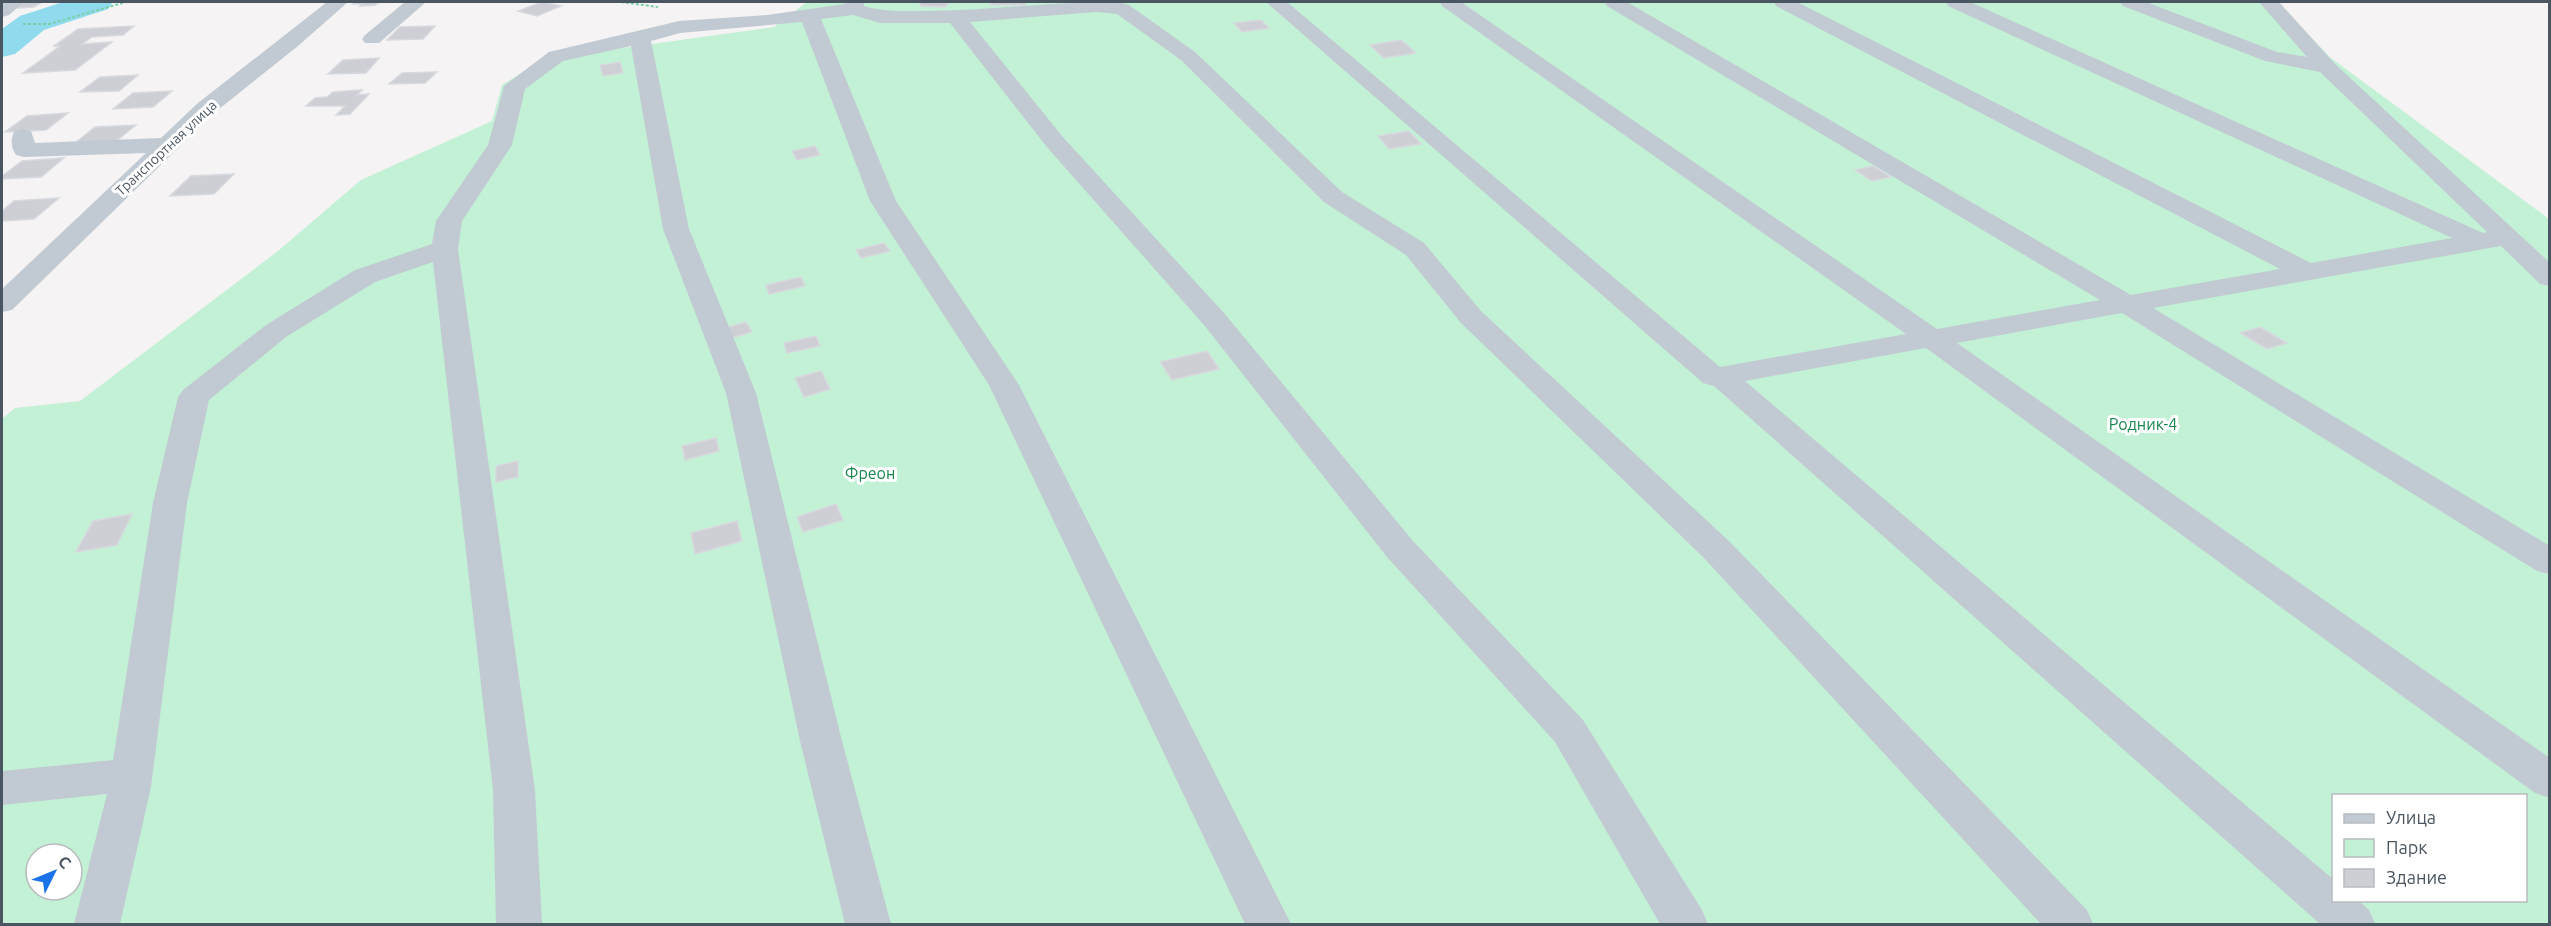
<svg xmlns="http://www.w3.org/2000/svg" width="2551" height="926" font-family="Ubuntu,sans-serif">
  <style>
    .green { fill: #c3f1d5; fill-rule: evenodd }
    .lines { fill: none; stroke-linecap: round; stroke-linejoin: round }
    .river { fill: #90daee; fill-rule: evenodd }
    .building { fill: #cdcfd5; stroke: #d7d9de; stroke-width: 1.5 }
    .path { stroke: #7ad0a6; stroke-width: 2; stroke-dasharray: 3 2; stroke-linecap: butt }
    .minor { fill: #c1cad2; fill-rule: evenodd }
    .labels { text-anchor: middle; stroke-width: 6; stroke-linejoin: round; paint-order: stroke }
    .far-street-label { font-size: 14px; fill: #4a5661; stroke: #fff }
    .park-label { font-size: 16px; fill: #17864f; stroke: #fff }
  </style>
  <rect width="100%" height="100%" fill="#f5f3f3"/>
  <path class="green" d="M807,2H2278L2331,58L2549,219V924H2V419L15,408L80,401L278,251L361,180L492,121L502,85L543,59L774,27ZM2334,796H2526V900H2334ZM36,854H72V890H36Z"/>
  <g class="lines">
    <path class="river" d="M63,2H113L108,9L44,30L15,54L2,57V29L20,16Z"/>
  </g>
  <g class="building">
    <path d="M24,2H42L34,7L15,8Z"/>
    <path d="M356,2H380L375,5L360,6L363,4H353Z"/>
    <path d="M542,2L561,6L537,16L518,11Z"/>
    <path d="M919,2H950L945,7L921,6Z"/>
    <path d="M992,2H1026L1025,5H990Z"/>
    <path d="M1261,20L1269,28L1242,32L1234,23Z"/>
    <path d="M134,26L123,35L92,37L82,44L112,42L75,70L23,73L60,46H54L78,29Z"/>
    <path d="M435,26L423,39L387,40L400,27Z"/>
    <path d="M1401,40L1416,53L1384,58L1370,45Z"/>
    <path d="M379,58L366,73L328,74L343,60Z"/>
    <path d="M620,62L623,73L603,76L600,65Z"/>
    <path d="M437,72L425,83L389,84L402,73Z"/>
    <path d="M138,75L119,91L80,92L100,77Z"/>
    <path d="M362,90L357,95L369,94L350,114L336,115L345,106H306L315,98L327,97L333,92Z"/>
    <path d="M172,91L153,107L113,109L133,93Z"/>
    <path d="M68,113L46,130L5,132L27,116Z"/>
    <path d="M136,125L115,142L74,144L95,127Z"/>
    <path d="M1409,131L1421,144L1389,149L1378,136Z"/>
    <path d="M815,146L820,155L797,160L792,151Z"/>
    <path d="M64,158L41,177L2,179V176L22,161Z"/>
    <path d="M1873,166L1891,177L1872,181L1855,170Z"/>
    <path d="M234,174L214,194L170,196L191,176Z"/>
    <path d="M59,198L34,219L2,221V211L14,201Z"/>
    <path d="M884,243L890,251L861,258L856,250Z"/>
    <path d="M801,277L805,286L769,294L766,285Z"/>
    <path d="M746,322L752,332L731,338L725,328Z"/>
    <path d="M2260,327L2287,343L2267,349L2240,333Z"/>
    <path d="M816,336L820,346L787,353L784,343Z"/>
    <path d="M1207,351L1219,369L1172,380L1160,362Z"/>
    <path d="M821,371L830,389L804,397L795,378Z"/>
    <path d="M716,438L719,451L685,460L682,446Z"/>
    <path d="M518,461V477L496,482V466Z"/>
    <path d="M836,504L843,520L803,532L797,517Z"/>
    <path d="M132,514L117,545L76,552L93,521Z"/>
    <path d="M737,521L742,541L695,554L691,533Z"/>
  </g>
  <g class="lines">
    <g class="path">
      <path d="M621,2L658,7"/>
      <path d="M23,24H49L126,2"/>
    </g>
    <g class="minor">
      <path d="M2,2H24L9,15L2,17Z"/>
      <path d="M327,2H348L298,46L214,113L12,310L2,312V289L146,153L24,157L16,155C11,148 10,138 15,131L23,129L31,131L35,143L161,138L198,103Z"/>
      <path d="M405,2H426L379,43H365L362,39L365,35Z"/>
      <path d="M846,2H864V6C884,12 903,11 924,11C989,11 1057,0 1122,3L1129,5L1195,52L1342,192L1424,243L1481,311L1730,542L2087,910L2093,924H2041L1704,558L1461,323L1406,255L1324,202L1181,60L1117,14L1096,12L970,22L1062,136L1224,313L1413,541L1583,720L1702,910L1708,924H1660L1555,742L1387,557L1204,325L1046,146L950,23H880L853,15L821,19L896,201L1019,385L1291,924H1245L989,385L870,201L802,22L680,33L651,41L689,229L756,393L842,741L891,924H845L800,741L726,393L663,229L631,46L563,61L525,89L512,145L462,221L458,249L535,790L542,924H496L493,790L433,262L375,282L286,337L209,400L187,503L151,787L120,924H74L107,794L2,805V771L113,760L153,503L178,397L183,390L266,325L355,270L432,244L436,221L488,145L504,86L549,52L679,21L767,15L845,4Z"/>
      <path d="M1266,2H1287L1720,367L1906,334L1442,6L1440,2H1461L1937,329L2100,300L1607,6L1605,2H1627L2131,295L2280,269L1776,6L1774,2H1797L2311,263L2452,238L1948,6L1946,2H1970L2483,233L2487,232L2320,72L2265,61L2123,6L2120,2H2146L2277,52L2307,57L2259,2H2279L2334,63L2550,263V286L2540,284L2501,246L2153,308L2550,546V574L2537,571L2122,313L1957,343L2550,758V798L2535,793L1926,348L1745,381L2334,880V900H2358L2369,910L2375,924H2320L1714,386L1703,383Z"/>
    </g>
  </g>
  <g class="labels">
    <g class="far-street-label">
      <text transform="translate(166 148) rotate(-43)" y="5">Транспортная улица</text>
    </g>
    <g class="park-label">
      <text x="2143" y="430">Родник-4</text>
      <text x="870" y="479">Фреон</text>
    </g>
  </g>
  <rect width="2551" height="926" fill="none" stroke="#4a5661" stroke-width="6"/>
  <rect x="2332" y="794" width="195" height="108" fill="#ffffff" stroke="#b7bbc0" stroke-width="1.5"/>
  <rect x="2344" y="814" width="30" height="9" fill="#c1cad2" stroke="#b7bbc0" stroke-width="1.5"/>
  <text x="2386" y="824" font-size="18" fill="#4a5661">Улица</text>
  <rect x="2344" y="839" width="30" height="18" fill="#c3f1d5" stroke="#b7bbc0" stroke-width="1.5"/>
  <text x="2386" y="854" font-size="18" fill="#4a5661">Парк</text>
  <rect x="2344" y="869" width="30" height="18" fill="#cdcfd5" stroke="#b7bbc0" stroke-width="1.5"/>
  <text x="2386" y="884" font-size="18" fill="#4a5661">Здание</text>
  <g transform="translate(54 872) rotate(47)"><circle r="28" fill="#ffffff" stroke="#b7bbc0" stroke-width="1.5"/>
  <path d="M0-4.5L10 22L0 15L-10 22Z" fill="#1a73e8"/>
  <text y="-9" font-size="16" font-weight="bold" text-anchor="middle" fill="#4a5661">С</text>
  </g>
</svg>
